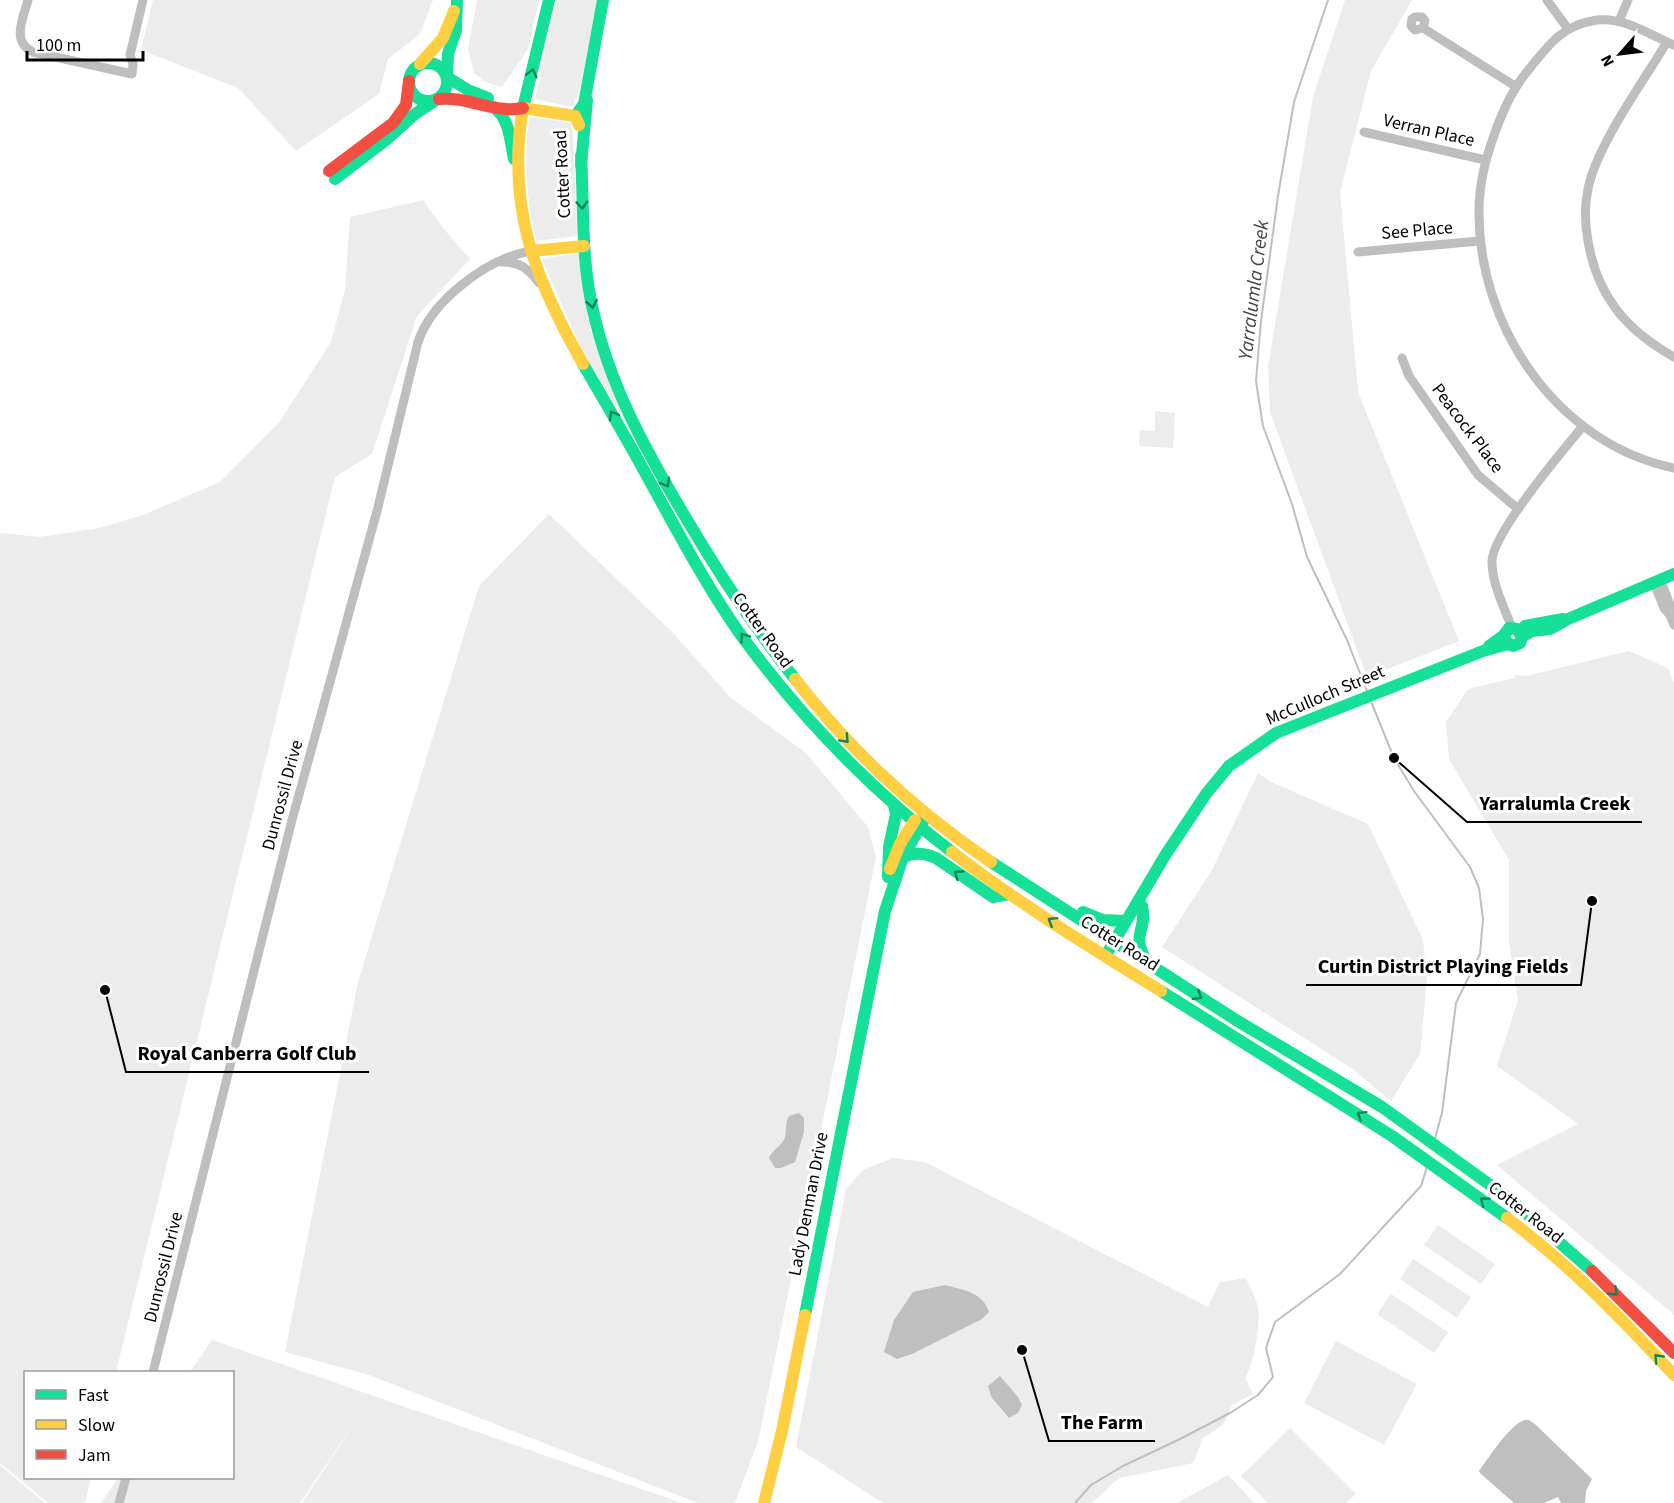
<svg xmlns="http://www.w3.org/2000/svg" width="1674" height="1503" font-family="'Source Sans 3',sans-serif">
  <style>
    .green { fill: #ececec }
    .water { fill: #bfbfbf }
    .lines { fill: none; stroke-linecap: round; stroke-linejoin: round }
    .stream { stroke: #bfbfbf; stroke-width: 2 }
    .street { stroke: #bebebe; stroke-width: 9 }
    .fast { stroke: #16e098; stroke-width: 12 }
    .slow { stroke: #ffcf43; stroke-width: 12 }
    .jam { stroke: #f24e42; stroke-width: 12 }
    .oneway { stroke: #0d865b }
    .labels { text-anchor: middle; stroke-width: 6; stroke-linejoin: round; paint-order: stroke }
    .street-label { font-size: 18px; fill: #000; stroke: #fff }
    .water-label { font-size: 20px; font-style: italic; fill: #444; stroke: #fff }
    .leader { fill: none; stroke: #000; stroke-width: 2 }
    .callout-dot { fill: #000; stroke: #fff; stroke-width: 2 }
    .callout-label { font-size: 20px; text-anchor: middle; font-weight: bold; fill: #000; stroke: #fff; stroke-width: 6; stroke-linejoin: round; paint-order: stroke }
  </style>
  <rect width="100%" height="100%" fill="#fff"/>
  <g class="green">
    <path d="M153,0H433L420,34L388,59L379,94L296,151L238,88L141,50Z"/>
    <path d="M477,0H539L528,49L502,87L486,82L474,73L468,49Z"/>
    <path d="M556,0H597L581,84L573,107L535,99Z"/>
    <path d="M1345,0H1412L1371,71L1340,193L1358,392L1459,641L1367,677L1270,412L1268,367L1313,97Z"/>
    <path d="M529,117L571,123L573,135L577,236L536,241C526,198 524,161 529,117Z"/>
    <path d="M423,200L443,228L470,259L417,316L372,454L335,477L116,1372H26V1478H91L85,1503H48L0,1463V533L40,537L100,528L143,515L220,482L280,421L331,342L345,290L350,217Z"/>
    <path d="M579,253L590,329L625,420L582,350L542,259Z"/>
    <path d="M1155,411L1175,413L1173,448L1139,446L1140,430L1155,431Z"/>
    <path d="M549,514L674,634L731,698L806,753L868,827L876,857L759,1438L735,1503H698L369,1375L285,1352L358,982L479,586Z"/>
    <path d="M1629,651L1668,668L1674,682V1315L1497,1165L1578,1124L1497,1066L1518,1000L1509,943V860L1449,759L1446,722L1468,689L1514,678L1516,675L1526,676Z"/>
    <path d="M1258,773L1271,782L1368,824L1423,940L1427,979L1420,1054L1391,1101L1354,1070L1162,947L1212,870Z"/>
    <path d="M893,1158L925,1162L1208,1307L1220,1282L1246,1278C1250,1288 1257,1299 1258,1309C1261,1325 1253,1365 1245,1378L1253,1394L1232,1405L1223,1425L1203,1438L1193,1463L1119,1478L1092,1503H883L796,1447L846,1189L863,1170Z"/>
    <path d="M1438,1225L1495,1264L1481,1284L1424,1245Z"/>
    <path d="M1413,1259L1471,1297L1457,1318L1400,1279Z"/>
    <path d="M1391,1294L1448,1332L1434,1353L1377,1314Z"/>
    <path d="M212,1340L682,1503H302L364,1409L300,1503H101L118,1478H232V1372H190Z"/>
    <path d="M1336,1341L1417,1384L1384,1445L1304,1403Z"/>
    <path d="M1290,1428L1356,1494L1346,1503H1268L1241,1476Z"/>
    <path d="M0,1465L45,1503H0Z"/>
    <path d="M1228,1475L1254,1503H1177Z"/>
  </g>
  <g class="water">
    <path d="M799,1113L804,1118V1132L795,1162L781,1168H775L769,1158C773,1149 783,1145 785,1137C787,1129 785,1123 789,1116Z"/>
    <path d="M945,1285C963,1290 983,1292 989,1312L982,1319L912,1354L897,1359L884,1352L894,1320L913,1292Z"/>
    <path d="M1000,1376L1018,1397L1022,1405L1018,1413L1009,1418L992,1398L988,1386Z"/>
    <path d="M1524,1420H1529L1536,1425L1592,1479L1586,1491L1585,1503H1561L1558,1497L1544,1503H1514L1480,1473L1479,1471C1489,1457 1509,1426 1524,1420Z"/>
  </g>
  <g class="lines">
    <g class="stream">
      <path d="M1328,0L1294,102L1278,196L1261,321L1256,381L1263,426L1292,504L1307,557L1347,640L1367,691"/>
      <path d="M1370,699L1394,758L1414,791L1470,867L1479,888L1483,919L1480,954L1456,1003L1442,1113L1435,1138"/>
      <path d="M1075,1503L1091,1485L1123,1466L1180,1439L1230,1413L1258,1395L1273,1377L1266,1348L1275,1322L1340,1274L1421,1186L1427,1167"/>
    </g>
    <g class="street">
      <path d="M28,0C23,18 11,42 33,52L132,74L133,64L130,55L143,0"/>
      <path d="M1547,0L1568,29"/>
      <path d="M1619,21L1628,0"/>
      <path d="M1423,28L1425,21L1422,17H1415L1412,19L1411,26L1415,30L1423,28L1515,86"/>
      <path d="M1667,42C1643,82 1605,134 1591,177C1585,197 1584,220 1588,241C1597,296 1626,330 1674,357"/>
      <path d="M1674,45C1650,35 1625,17 1597,20C1563,25 1550,43 1530,68C1514,87 1506,104 1497,127C1487,154 1479,181 1479,211C1478,326 1557,444 1674,468"/>
      <path d="M1364,132L1485,160"/>
      <path d="M1358,252L1479,241"/>
      <path d="M501,262C519,261 529,269 539,283"/>
      <path d="M1402,358L1409,376L1478,475L1518,509"/>
      <path d="M1661,581L1670,605V615"/>
      <path d="M1654,583L1664,608L1670,615L1674,625"/>
      <path d="M1512,628C1504,607 1492,584 1492,562C1491,535 1563,450 1583,426"/>
      <path d="M153,1372L292,820L377,511L418,342C432,300 488,258 531,251"/>
      <path d="M119,1503L126,1478"/>
    </g>
    <g class="fast">
      <circle cx="428" cy="82" r="19"/>
      <path d="M447,76L448,54L456,30L457,0"/>
      <path d="M447,77L468,90L488,98"/>
      <path d="M494,107C510,120 510,140 514,159"/>
      <path d="M523,108L549,0"/>
      <path d="M575,116L584,104L603,0"/>
      <path d="M581,156C584,207 581,260 593,310C609,384 645,449 683,513C717,571 753,626 795,679"/>
      <path d="M581,165L587,100"/>
      <path d="M335,179L386,140L415,114L436,100"/>
      <path d="M583,364C605,402 627,439 648,478C677,530 704,582 738,631C798,714 871,790 952,852"/>
      <path d="M1525,626L1563,619"/>
      <path d="M1521,640L1523,636L1532,631L1550,629L1568,619L1674,574"/>
      <path d="M1489,646L1504,635L1509,628L1517,629L1522,637L1520,643L1513,646L1506,642L1504,635"/>
      <path d="M903,857C915,852 924,853 936,858L993,897L1009,894"/>
      <path d="M991,862L1236,1020L1382,1107L1511,1200L1592,1271"/>
      <path d="M888,877L889,847L896,814L894,805"/>
      <path d="M1142,906C1148,931 1129,934 1148,963"/>
      <path d="M1083,912L1103,920L1125,921"/>
      <path d="M1106,955L1166,854L1206,794L1229,766L1276,733L1483,651L1508,644"/>
      <path d="M1161,991L1392,1136L1507,1218"/>
      <path d="M805,1315L885,911L903,857L924,820"/>
    </g>
    <g class="slow">
      <path d="M420,64L443,38L454,11"/>
      <path d="M579,125L575,116L523,108C506,206 535,280 583,364"/>
      <path d="M531,251L584,246"/>
      <path d="M795,679C850,750 917,812 991,862"/>
      <path d="M952,852C1018,903 1090,947 1161,991"/>
      <path d="M890,869L900,844L915,820"/>
      <path d="M1507,1218C1569,1264 1622,1319 1674,1375"/>
      <path d="M764,1503L782,1431L805,1315"/>
    </g>
    <g class="jam">
      <path d="M439,99C468,96 494,114 523,108"/>
      <path d="M329,171L393,123L406,105L409,81"/>
      <path d="M1592,1271L1674,1353"/>
    </g>
  </g>
  <defs><path id="oneway-chevron" d="M-2-3.5L2.5 0L-2 3.5" fill="none" stroke-width="1.6" stroke-linecap="round" stroke-linejoin="round" transform="scale(1.5)"/></defs>
  <g class="oneway">
    <use href="#oneway-chevron" transform="translate(532 73) rotate(-76)"/>
    <use href="#oneway-chevron" transform="translate(582 205) rotate(86)"/>
    <use href="#oneway-chevron" transform="translate(592 304) rotate(80)"/>
    <use href="#oneway-chevron" transform="translate(613 415) rotate(-120)"/>
    <use href="#oneway-chevron" transform="translate(666 483) rotate(60)"/>
    <use href="#oneway-chevron" transform="translate(744 637) rotate(-126)"/>
    <use href="#oneway-chevron" transform="translate(845 739) rotate(47)"/>
    <use href="#oneway-chevron" transform="translate(958 874) rotate(-145)"/>
    <use href="#oneway-chevron" transform="translate(1052 921) rotate(-148)"/>
    <use href="#oneway-chevron" transform="translate(1198 996) rotate(32)"/>
    <use href="#oneway-chevron" transform="translate(1361 1115) rotate(-148)"/>
    <use href="#oneway-chevron" transform="translate(1484 1201) rotate(-143)"/>
    <use href="#oneway-chevron" transform="translate(1614 1292) rotate(43)"/>
    <use href="#oneway-chevron" transform="translate(1658 1358) rotate(-133)"/>
  </g>
  <g class="labels">
    <g class="street-label">
      <text transform="translate(1429 130) rotate(13)" y="6">Verran Place</text>
      <text transform="translate(562 174) rotate(-93)" y="6">Cotter Road</text>
      <text transform="translate(1417 230) rotate(-5)" y="6">See Place</text>
      <text transform="translate(1468 428) rotate(53)" y="6">Peacock Place</text>
      <text transform="translate(763 630) rotate(54)" y="6">Cotter Road</text>
      <text transform="translate(1325 695) rotate(-23)" y="6">McCulloch Street</text>
      <text transform="translate(282 795) rotate(-75)" y="6">Dunrossil Drive</text>
      <text transform="translate(1120 943) rotate(32)" y="6">Cotter Road</text>
      <text transform="translate(808 1204) rotate(-79)" y="6">Lady Denman Drive</text>
      <text transform="translate(1526 1212) rotate(38)" y="6">Cotter Road</text>
      <text transform="translate(163 1267) rotate(-76)" y="6">Dunrossil Drive</text>
    </g>
    <g class="water-label">
      <text transform="translate(1253 290) rotate(-83)" y="7">Yarralumla Creek</text>
    </g>
  </g>
  <path class="leader" d="M1394 758L1467 822H1642M1592 901L1581 985H1306M105 990L126 1072H369M1022 1350L1049 1441H1155"/>
  <g class="callout-dot">
    <circle cx="1394" cy="758" r="6"/>
    <circle cx="1592" cy="901" r="6"/>
    <circle cx="105" cy="990" r="6"/>
    <circle cx="1022" cy="1350" r="6"/>
  </g>
  <g class="callout-label">
    <text x="1555" y="810">Yarralumla Creek</text>
    <text x="1443" y="973">Curtin District Playing Fields</text>
    <text x="247" y="1060">Royal Canberra Golf Club</text>
    <text x="1102" y="1429">The Farm</text>
  </g>
  <rect x="24" y="1371" width="210" height="108" fill="#ffffff" stroke="#999999" stroke-width="1.5"/>
  <rect x="36" y="1390" width="30" height="9" fill="#16e098" stroke="#999999" stroke-width="1.5"/>
  <text x="78" y="1401" font-size="18" fill="#000000">Fast</text>
  <rect x="36" y="1420" width="30" height="9" fill="#ffcf43" stroke="#999999" stroke-width="1.5"/>
  <text x="78" y="1431" font-size="18" fill="#000000">Slow</text>
  <rect x="36" y="1450" width="30" height="9" fill="#f24e42" stroke="#999999" stroke-width="1.5"/>
  <text x="78" y="1461" font-size="18" fill="#000000">Jam</text>
  <g transform="translate(1620 54) rotate(242)" stroke="#ffffff" stroke-width="4.5" paint-order="stroke">
  <path d="M0-4.5L10 22L0 15L-10 22Z" fill="#000000"/>
  <text y="-9" font-size="16" font-weight="bold" text-anchor="middle" fill="#000000">N</text>
  </g>
  <path d="M27 51v9h116v-9" fill="none" stroke="#000000" stroke-width="3"/>
  <text x="36" y="51" font-size="18" fill="#000000" stroke="#ffffff" stroke-width="4.5" paint-order="stroke">100 m</text>
</svg>
